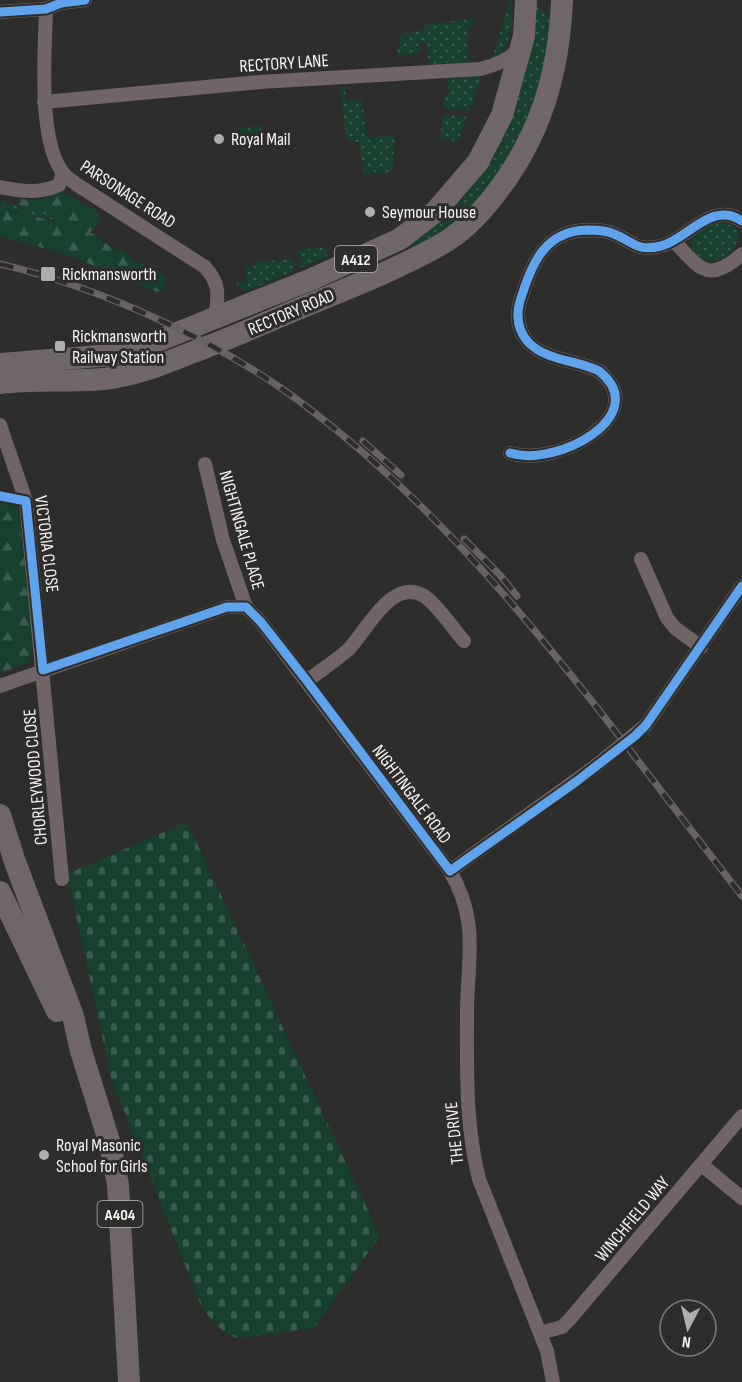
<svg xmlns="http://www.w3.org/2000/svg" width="742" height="1382" font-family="'Sofia Sans Condensed',sans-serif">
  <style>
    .grass { fill: url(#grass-dots) }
    .forest { fill: url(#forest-firs) }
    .cemetery { fill: url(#cemetery-stones) }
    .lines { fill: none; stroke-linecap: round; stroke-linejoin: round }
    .street { stroke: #706467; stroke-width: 14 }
    .primary { stroke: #706568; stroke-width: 22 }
    .rail-casing { stroke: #686263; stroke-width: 7 }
    .rail { stroke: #2e2d2b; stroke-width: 4.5; stroke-dasharray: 14; stroke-linecap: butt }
    .street-bridge { stroke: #706467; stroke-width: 14 }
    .cycleway-casing { stroke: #2e2d2b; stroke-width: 13 }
    .cycleway { stroke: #60a3ed; stroke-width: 9 }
    .poi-dot { fill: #afaead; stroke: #2e2d2b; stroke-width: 2 }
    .labels { text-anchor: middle; stroke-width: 6; stroke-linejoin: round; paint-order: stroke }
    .shield { fill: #2e2d2b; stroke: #b9b8b7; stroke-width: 1.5 }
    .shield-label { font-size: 16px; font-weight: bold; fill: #f5f4f3 }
    .street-label { font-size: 18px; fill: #f5f4f3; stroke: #2e2d2b }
    .poi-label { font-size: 18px; fill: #f5f4f3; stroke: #2e2d2b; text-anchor: start }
  </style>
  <defs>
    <pattern id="grass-dots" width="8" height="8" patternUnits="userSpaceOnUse" patternTransform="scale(1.5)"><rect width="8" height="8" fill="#17402f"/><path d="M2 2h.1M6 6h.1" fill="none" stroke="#395c4e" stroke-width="1.8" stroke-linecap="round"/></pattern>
    <pattern id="forest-firs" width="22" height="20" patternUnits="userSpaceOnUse" patternTransform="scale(1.5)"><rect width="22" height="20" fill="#17402f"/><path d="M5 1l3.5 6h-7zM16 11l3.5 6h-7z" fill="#395c4e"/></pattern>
    <pattern id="cemetery-stones" width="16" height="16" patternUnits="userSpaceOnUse" patternTransform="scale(1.5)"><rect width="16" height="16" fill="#17402f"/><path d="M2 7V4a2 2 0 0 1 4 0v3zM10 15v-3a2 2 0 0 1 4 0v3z" fill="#395c4e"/></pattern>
  </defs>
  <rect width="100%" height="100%" fill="#2d2d2c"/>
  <g class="grass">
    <path d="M510,0H512C511,25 514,48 491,62Z"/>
    <path d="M535,3L556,24L547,79L510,168L455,228L405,256L414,242L465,196L483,169Z"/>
    <path d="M475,18L467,32L469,62L429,64L426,42L419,44L421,53L397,56L401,34L425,30L424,25Z"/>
    <path d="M478,74L481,78L469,111L443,108L445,95L449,96L450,89H448V83H446L447,76Z"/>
    <path d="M340,88H345L346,101L362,99L367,138L395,135L392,172L364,175L359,142H347Z"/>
    <path d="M443,114L467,117L458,142L440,139Z"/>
    <path d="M261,126V137L258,147L242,149L239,128Z"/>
    <path d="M0,201L56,215L60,219C51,222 9,211 0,205Z"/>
    <path d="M717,223L730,225L738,231C742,259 697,276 691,242L699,230Z"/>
    <path d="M326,247L327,257L300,268L298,250Z"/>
    <path d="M293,259L294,271L246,291L234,283L246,282L245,266L255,265V263L257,262Z"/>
  </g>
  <g class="forest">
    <path d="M61,191L98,212L101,219L93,230L90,232L114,249L126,252L133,261L150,266L164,275L166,281L164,288L158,292L153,290L68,255L0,236V205C15,216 36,215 53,222L59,219L56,215L15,204L21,199L39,200Z"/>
    <path d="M0,491L18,510L34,636L29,662L0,673Z"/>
  </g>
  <path class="cemetery" d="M187,822L380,1236L314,1328L238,1338C221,1334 213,1320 202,1308L111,1077L67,874Z"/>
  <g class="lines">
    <g class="street">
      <path d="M46,9C45,49 37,146 65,175C68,179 73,181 76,184L205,267C221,285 218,296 215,319"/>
      <path d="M0,12L46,9L61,3L85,0"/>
      <path d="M44,102L260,82L480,69C495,65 507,61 518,50"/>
      <path d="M0,187C20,191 40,194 59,185L63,173"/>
      <path d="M674,241C700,269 708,284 742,254"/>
      <path d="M0,425L26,501L62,879"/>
      <path d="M510,453C557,468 654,415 599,371C577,360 546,361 528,342C516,328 516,311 522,295C533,260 547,231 587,230C596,230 606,230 614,234C634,242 636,252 661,246C688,239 712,200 742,221"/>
      <path d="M205,464L223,540L246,607"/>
      <path d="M641,559L667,618L675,628L701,647"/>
      <path d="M307,681C320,671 335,661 348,650C366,632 392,576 424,596C438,605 453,629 464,641"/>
      <path d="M0,686L227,607H246L261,622L450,871C479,921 468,956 467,1010C467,1066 465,1124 479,1179L547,1351L553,1382"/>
      <path d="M646,725L742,586"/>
      <path d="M450,871L597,765"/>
      <path d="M702,1165L742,1198"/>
      <path d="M540,1333L562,1327L570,1319L742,1116"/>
    </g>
    <g class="primary">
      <path d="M0,364L112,355L145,346L312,279L400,239L435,212L478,162L502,115L524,36L526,0"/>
      <path d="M0,383C35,379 70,382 104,379C134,376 163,364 191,353C220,342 249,330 279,317C332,294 389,274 440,245C460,234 479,215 493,197C540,138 559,74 562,0"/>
      <path d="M0,815L15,862L73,1016L81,1051L110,1144L118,1185L129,1382"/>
      <path d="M0,892L57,1011"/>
    </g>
    <defs>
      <g id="rail">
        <path d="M0,264C104,289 222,342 307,407C482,539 608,725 742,896"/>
        <path d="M363,441L401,475"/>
        <path d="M464,539L500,575L517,596"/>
      </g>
    </defs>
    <use href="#rail" class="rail-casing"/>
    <use href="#rail" class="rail"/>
    <path class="street-bridge" d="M597,765L646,725"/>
    <defs>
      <g id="cycleway">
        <path d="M0,12L46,9L61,3L85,0"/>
        <path d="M510,453C557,468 654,415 599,371C577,360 546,361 528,342C516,328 516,311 522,295C533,260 547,231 587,230C596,230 606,230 614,234C634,242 636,252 661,246C688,239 712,200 742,221"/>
        <path d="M0,496L26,501L43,670L227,607H246L261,622L307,681L450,871L577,781L635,736L646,725L742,586"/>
      </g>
    </defs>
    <use href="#cycleway" class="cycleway-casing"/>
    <use href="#cycleway" class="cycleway"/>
  </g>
  <g class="poi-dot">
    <circle cx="219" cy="139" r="6"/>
    <circle cx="370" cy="212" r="6"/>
    <rect x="40" y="266" width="16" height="16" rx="3"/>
    <rect x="54" y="340" width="12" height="12" rx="3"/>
    <circle cx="44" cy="1155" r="6"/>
  </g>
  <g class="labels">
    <g class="shield">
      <rect x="335" y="246" width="42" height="26" rx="4.5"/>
      <rect x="97.5" y="1201" width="45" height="26" rx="4.5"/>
    </g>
    <g class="shield-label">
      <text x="356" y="265">A412</text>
      <text x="120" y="1220">A404</text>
    </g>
    <g class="street-label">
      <text transform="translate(284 63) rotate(-4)" y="6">RECTORY LANE</text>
      <text transform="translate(128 194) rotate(33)" y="6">PARSONAGE ROAD</text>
      <text transform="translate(291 312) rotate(-23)" y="6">RECTORY ROAD</text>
      <text transform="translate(242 530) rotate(74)" y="6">NIGHTINGALE PLACE</text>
      <text transform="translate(47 544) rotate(83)" y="6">VICTORIA CLOSE</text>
      <text transform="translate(35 777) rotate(-95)" y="6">CHORLEYWOOD CLOSE</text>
      <text transform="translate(412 794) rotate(53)" y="6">NIGHTINGALE ROAD</text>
      <text transform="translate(454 1133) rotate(-96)" y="6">THE DRIVE</text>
      <text transform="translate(632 1219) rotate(-50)" y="6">WINCHFIELD WAY</text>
    </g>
    <g class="poi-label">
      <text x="231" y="145">Royal Mail</text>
      <text x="382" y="218">Seymour House</text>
      <text x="62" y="280">Rickmansworth</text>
      <text x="72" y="342">Rickmansworth<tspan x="72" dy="21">Railway Station</tspan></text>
      <text x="56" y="1151">Royal Masonic<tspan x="56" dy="21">School for Girls</tspan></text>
    </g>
  </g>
  <g transform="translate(688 1328) rotate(187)"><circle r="28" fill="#2e2d2b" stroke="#7e7d7b" stroke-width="1.5"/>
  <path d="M0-4.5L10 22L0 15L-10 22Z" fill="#afaead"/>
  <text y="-9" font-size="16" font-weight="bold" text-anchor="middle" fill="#f5f4f3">N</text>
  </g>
</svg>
